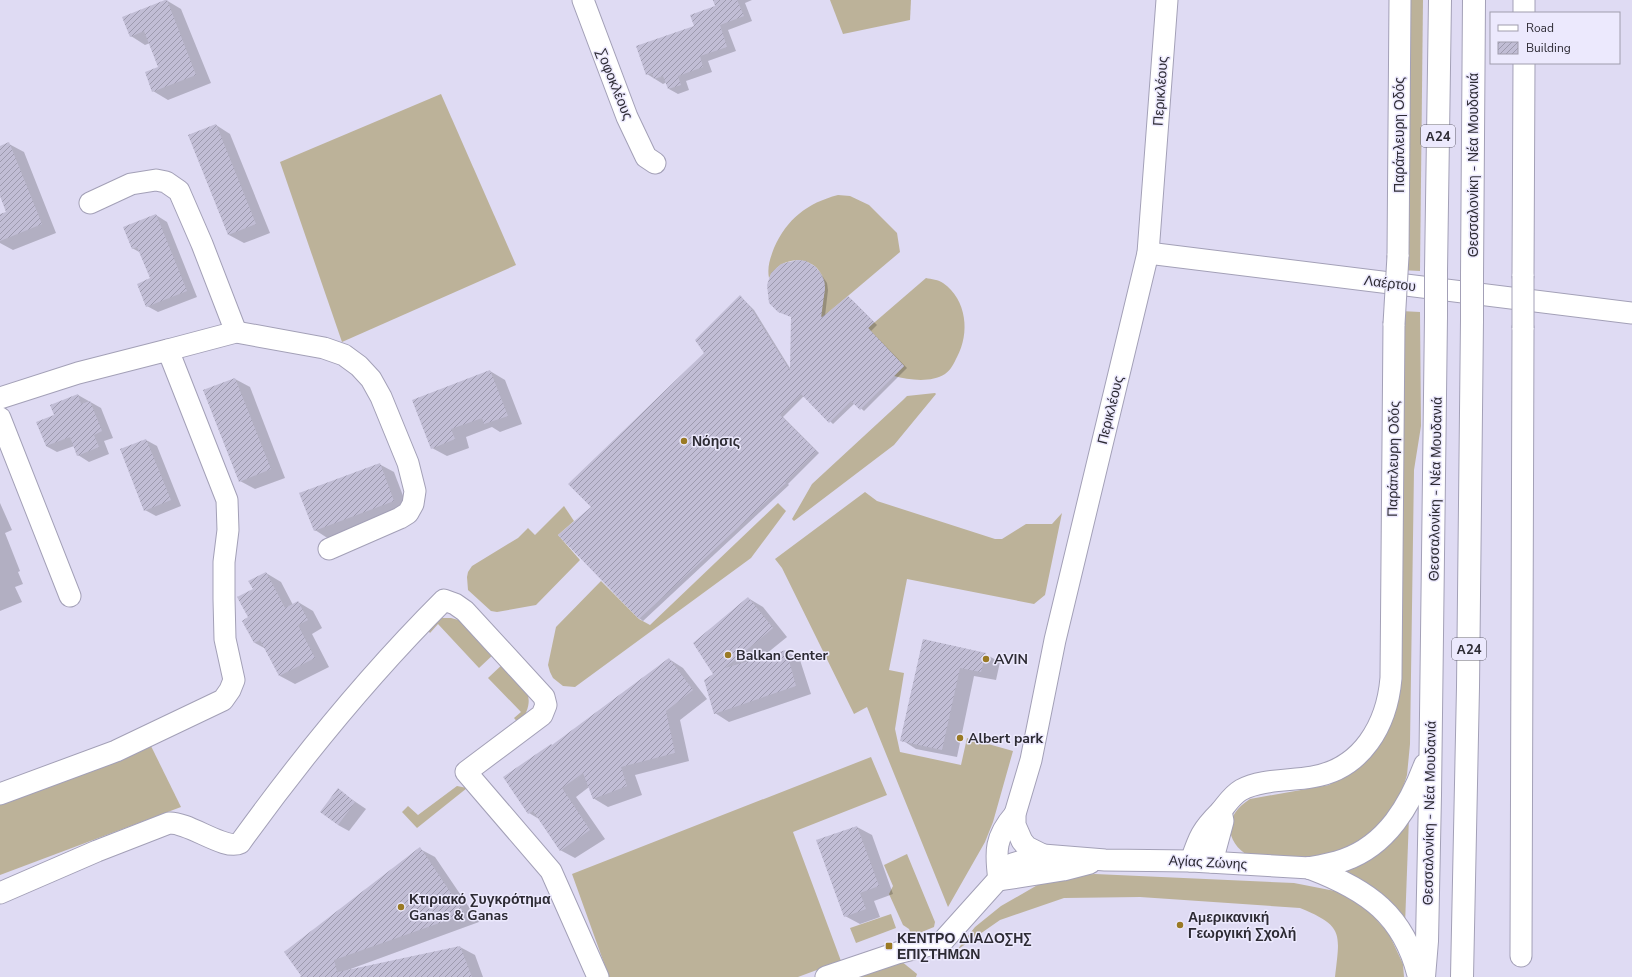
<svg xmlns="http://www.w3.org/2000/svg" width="1632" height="977" font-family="'Nunito Sans',sans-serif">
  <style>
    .grass { fill: #bcb299 }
    .shadow { fill: #0003 }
    .building { fill: url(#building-hatch) }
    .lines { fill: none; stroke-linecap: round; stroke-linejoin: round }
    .minor-casing { stroke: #a3a0b7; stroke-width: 23 }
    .highway-casing { stroke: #a3a0b7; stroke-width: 24 }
    .minor { stroke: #fff; stroke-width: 21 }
    .highway { stroke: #fff; stroke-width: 22 }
    .minor-bridge-casing { stroke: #a3a0b7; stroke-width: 23; stroke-linecap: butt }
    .highway-bridge-casing { stroke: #a3a0b7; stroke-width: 24; stroke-linecap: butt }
    .minor-bridge { stroke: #fff; stroke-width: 21 }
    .highway-bridge { stroke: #fff; stroke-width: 22 }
    .poi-dot { fill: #9a7a24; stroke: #ece9fd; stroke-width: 1.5 }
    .labels { text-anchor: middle; stroke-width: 3; stroke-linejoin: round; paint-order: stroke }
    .shield { fill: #ece9fd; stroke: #666470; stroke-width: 1 }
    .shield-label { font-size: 13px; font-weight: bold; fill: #2d2b34 }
    .street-label { font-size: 14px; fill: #2d2b34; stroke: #ece9fd }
    .poi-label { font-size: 14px; font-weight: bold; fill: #2d2b34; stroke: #ece9fd; text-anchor: start }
  </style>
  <defs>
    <pattern id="building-hatch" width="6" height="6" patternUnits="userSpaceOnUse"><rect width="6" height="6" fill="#c1bdd5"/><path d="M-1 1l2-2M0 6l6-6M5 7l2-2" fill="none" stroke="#9d9aae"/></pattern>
  </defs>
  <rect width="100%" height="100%" fill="#dfdbf3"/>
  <g class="grass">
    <path d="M830,0H911L910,20L843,34Z"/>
    <path d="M1405,0H1423L1420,271L1400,270Z"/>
    <path d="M441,94L516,265L342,342L280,162Z"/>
    <path d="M838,195L850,196L869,205L897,233L900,252L823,317L818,316C821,304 827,292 824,280C815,253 780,255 769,278C767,267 770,259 774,248C787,219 807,203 838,195Z"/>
    <path d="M926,278C931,279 939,280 943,283C967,300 970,333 957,357C954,363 951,370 945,374C931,383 909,380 894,376L904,366L868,328Z"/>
    <path d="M1401,311L1420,312L1421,426L1414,470L1410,744L1407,775L1399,800L1387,823L1327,860L1250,857C1223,841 1224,815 1250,799L1329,785L1363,764L1381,740Z"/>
    <path d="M935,393L936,394L894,445L794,521L792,519L812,484L903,400L907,396Z"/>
    <path d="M865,492L877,501L995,539H1002L1026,524H1052L1062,513L1045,595L1034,604L907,579L889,670L904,673L895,729L900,752L961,765L967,738L1013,751L993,822L985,842L948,907L867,707L854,714L782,568L775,559Z"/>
    <path d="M778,503L786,511L751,558L575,687L563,686L553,678L550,672L548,665L556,627L601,581L639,619L650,625Z"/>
    <path d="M564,506L574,521L558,535L580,560L536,605L497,612L491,611L468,590L467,577L468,572L472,566L518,538L528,528L535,535Z"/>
    <path d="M442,618H451L462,621L496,652L479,668L438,624L430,633L426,628L435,621Z"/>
    <path d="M505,662C523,684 540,696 519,724L514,718L521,712L488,678Z"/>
    <path d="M149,742L181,807L0,875V799Z"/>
    <path d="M871,757L887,795L793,832L841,961L798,977H609L572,874Z"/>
    <path d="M457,786L467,788L417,828L402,812L408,806L418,815Z"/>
    <path d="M1409,817L1405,925L1333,873Z"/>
    <path d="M907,854L935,922L934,927L912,936L909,929L903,925L889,894L893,886L884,865Z"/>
    <path d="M1095,874L1294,883L1340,892L1368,910L1389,934L1403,964L1404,977H1335C1340,933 1344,926 1300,908L1140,897L1064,898L1000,920L957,950L975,927L1001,906L1041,883L1070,876Z"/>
    <path d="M891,914L896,928L856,943L850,928Z"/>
    <path d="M901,961L917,974L916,977H854Z"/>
  </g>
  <g class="shadow">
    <path d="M166,0L181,9L211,83L168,100L153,91L160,67L150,43L145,45L131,36Z"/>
    <path d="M714,0H752L745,3L752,21L728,30L736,51L708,61L712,72L686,81L689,90L678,94L669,89L667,82L663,84L647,74L717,7Z"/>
    <path d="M216,125L230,134L270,233L244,243L229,235L189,135Z"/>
    <path d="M9,144L24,152L56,233L13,250L0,243V215L8,212L0,194V147Z"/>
    <path d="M156,215L167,222L197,297L158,312L147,306L152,279L141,253L132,248Z"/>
    <path d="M789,262H806L819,271L827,283L828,290L825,316L848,298L852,300L877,325L871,331L907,368L864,411L855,403L833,424L804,396L783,417L819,453L788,484L789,485L643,621L639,618L592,507L706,353L740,296L754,310L791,370L792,317L781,265Z"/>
    <path d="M490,371L505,380L522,424L500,432L492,427L466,437L469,448L447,456L432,448Z"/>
    <path d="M235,379L250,387L285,478L255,489L240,481Z"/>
    <path d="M78,395L101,408L113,438L104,441L109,454L89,462L78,455L74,446L57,452L46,446L56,415Z"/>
    <path d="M146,440L157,446L181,506L156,516L145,510Z"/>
    <path d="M379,464L394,472L408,509L329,539L315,530Z"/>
    <path d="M0,503L12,530L5,533L20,571L18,572L23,584L15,587L22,602L0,611Z"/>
    <path d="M266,573L281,582L293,605L298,602L313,611L322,628L312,634L329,667L295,684L280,676L266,649L255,643L243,621L249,618L254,589Z"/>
    <path d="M748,598L763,607L787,637L760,659L786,651L800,660L811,694L729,722L715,713L714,674Z"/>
    <path d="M923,640L985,654L1000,662L996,680L974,676L957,757L916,749L902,740Z"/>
    <path d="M669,659L683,668L707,699L680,720L689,761L635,775L642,795L608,807L593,798L589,787L576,797L605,839L575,858L560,850L539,819L529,813L553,746Z"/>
    <path d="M338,790L366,809L349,831L338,825Z"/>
    <path d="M857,827L872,835L893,894L874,901L880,917L860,924L845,916Z"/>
    <path d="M420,849L435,857L479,922L345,971L460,947L475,955L483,977H300Z"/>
  </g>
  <g class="building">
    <path d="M165,0H167L196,75L152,92L145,72L158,67L144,31L130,37L122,17Z"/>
    <path d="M713,0H737L744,16L720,25L727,47L700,56L703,67L678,76L681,85L668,89L663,76L654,79L652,73L646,75L636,46L694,26L690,15L715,6Z"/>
    <path d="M216,124L256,224L228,235L188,135Z"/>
    <path d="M9,142L42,224L0,241V214L6,212L0,196V146Z"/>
    <path d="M156,214L187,291L146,307L137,284L150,278L137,247L132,249L123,227Z"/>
    <path d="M798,260L806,261L816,267L824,281L825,288L821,318L848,296L874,322L868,328L904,366L860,410L851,401L829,423L801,394L780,415L816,451L785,482L786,483L639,619L558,535L591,507L568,484L704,353L695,340L740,295L750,307L790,371L791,317L778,312L769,303L767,285L771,273L781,264Z"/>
    <path d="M490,370L508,416L484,424L482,418L451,429L455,439L431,449L412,400Z"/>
    <path d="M235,378L271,469L239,482L203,390Z"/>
    <path d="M78,394L81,404L90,401L102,431L94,435L99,447L77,456L70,437L46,446L36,422L54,415L50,405Z"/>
    <path d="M146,439L171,500L144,511L120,449Z"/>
    <path d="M380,463L394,501L314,531L299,493Z"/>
    <path d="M266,572L285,608L298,601L308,620L298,625L315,658L279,676L260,640L254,643L242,621L248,617L237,597L253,589L248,581Z"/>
    <path d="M748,597L773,628L725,668L786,650L796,686L714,714L704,680L713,674L693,643Z"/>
    <path d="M923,639L986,653L981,672L960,668L942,750L900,741Z"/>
    <path d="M669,658L693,690L666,711L675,753L621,767L627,786L593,799L583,773L562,788L590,830L560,851L533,811L528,814L503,777L551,744L552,745Z"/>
    <path d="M338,788L355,802L338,825L320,812Z"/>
    <path d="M857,826L879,886L860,893L866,909L844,917L816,840Z"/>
    <path d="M420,847L465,914L334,960L338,975V972L460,946L472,977H302L284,952Z"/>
  </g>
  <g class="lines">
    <defs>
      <g id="minor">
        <path d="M583,0L627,117L646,157L655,163"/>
        <path d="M1524,13V0"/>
        <path d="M90,203L131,184L156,180L166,182L179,191L202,244L236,332"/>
        <path d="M1148,253L1632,313"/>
        <path d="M1398,256L1400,0"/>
        <path d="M1523,276L1524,63"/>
        <path d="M168,350L236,332L324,348L344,355L359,366L371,379L381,397L408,463L415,491L413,504L408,513L400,518L329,549"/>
        <path d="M0,398L78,373L168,350L227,500L228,530L224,562V599L225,639L234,680L230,690L223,700L116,751L0,794"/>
        <path d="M0,418L70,596"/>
        <path d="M1043,855L1027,847L1022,841L1015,825V814L1031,760L1055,640L1148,253L1167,0"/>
        <path d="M1191,861C1199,837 1202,830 1220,812C1227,804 1231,796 1241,790C1261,779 1290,781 1312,777C1362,769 1387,725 1391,678L1394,324"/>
        <path d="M1212,862L1223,821L1221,811"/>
        <path d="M999,880L1063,870L1090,863"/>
        <path d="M999,880C995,851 995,837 1015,814"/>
        <path d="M0,893L97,851L169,823C189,822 225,851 240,843C302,757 369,675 444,600L455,604L465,611L544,697L546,705L542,715L466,772L551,871L598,977"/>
        <path d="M1521,956L1523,328"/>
        <path d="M826,977L897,953L942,942L1012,864L1043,855L1105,860L1191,861L1310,868"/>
      </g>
      <g id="highway">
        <path d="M1436,271L1440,0"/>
        <path d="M1472,275L1474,0"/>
        <path d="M1310,868C1322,866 1333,864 1344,860C1387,845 1410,805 1425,765"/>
        <path d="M1310,868C1368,890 1404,915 1419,977"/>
        <path d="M1424,977L1427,941L1430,795L1436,316"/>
        <path d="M1462,977L1468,687L1472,320"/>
      </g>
    </defs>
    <use href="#minor" class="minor-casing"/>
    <use href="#highway" class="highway-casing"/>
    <use href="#minor" class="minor"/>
    <use href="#highway" class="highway"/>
    <defs>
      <g id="minor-bridge">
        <path d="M1394,324L1398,256"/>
        <path d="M1523,328V276"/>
      </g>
      <g id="highway-bridge">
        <path d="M1436,316V271"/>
        <path d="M1472,320V275"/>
      </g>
    </defs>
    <use href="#minor-bridge" class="minor-bridge-casing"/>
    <use href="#highway-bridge" class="highway-bridge-casing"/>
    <use href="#minor-bridge" class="minor-bridge"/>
    <use href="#highway-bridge" class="highway-bridge"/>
  </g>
  <g class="poi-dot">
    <circle cx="684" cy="441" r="4"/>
    <circle cx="728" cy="655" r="4"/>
    <circle cx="986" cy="659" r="4"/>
    <circle cx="960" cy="738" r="4"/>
    <circle cx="401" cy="907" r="4"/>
    <circle cx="1180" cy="925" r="4"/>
    <rect x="885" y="942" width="8" height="8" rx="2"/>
  </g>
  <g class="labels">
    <g class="shield">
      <rect x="1421" y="125" width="34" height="22" rx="3"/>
      <rect x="1452" y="638" width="34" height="22" rx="3"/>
    </g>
    <g class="shield-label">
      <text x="1438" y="141">Α24</text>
      <text x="1469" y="654">Α24</text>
    </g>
    <g class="street-label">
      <text transform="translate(615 84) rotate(68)" y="5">Σοφοκλέους</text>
      <text transform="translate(1160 91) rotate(-86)" y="5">Περικλέους</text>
      <text transform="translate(1399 135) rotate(-90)" y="5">Παράπλευρη Οδός</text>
      <text transform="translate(1473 165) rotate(-90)" y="5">Θεσσαλονίκη - Νέα Μουδανιά</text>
      <text transform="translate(1390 283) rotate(7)" y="5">Λαέρτου</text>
      <text transform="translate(1110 410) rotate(-76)" y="5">Περικλέους</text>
      <text transform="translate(1393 459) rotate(-89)" y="5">Παράπλευρη Οδός</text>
      <text transform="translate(1435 489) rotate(-89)" y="5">Θεσσαλονίκη - Νέα Μουδανιά</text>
      <text transform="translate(1429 813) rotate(-89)" y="5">Θεσσαλονίκη - Νέα Μουδανιά</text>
      <text transform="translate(1208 862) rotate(3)" y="5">Αγίας Ζώνης</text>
    </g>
    <g class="poi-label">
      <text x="692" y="446">Νόησις</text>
      <text x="736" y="660">Balkan Center</text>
      <text x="994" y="664">AVIN</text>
      <text x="968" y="743">Albert park</text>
      <text x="409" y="904">Κτιριακό Συγκρότημα<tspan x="409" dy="16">Ganas &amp; Ganas</tspan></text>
      <text x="1188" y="922">Αμερικανική<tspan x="1188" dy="16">Γεωργική Σχολή</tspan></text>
      <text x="897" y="943">ΚΕΝΤΡΟ ΔΙΑΔΟΣΗΣ<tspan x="897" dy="16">ΕΠΙΣΤΗΜΩΝ</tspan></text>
    </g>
  </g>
  <rect x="1490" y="12" width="130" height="52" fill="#ece9fd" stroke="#a09dad"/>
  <rect x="1498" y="25" width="20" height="6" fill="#ffffff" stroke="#a09dad"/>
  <text x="1526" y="32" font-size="12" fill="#2d2b34">Road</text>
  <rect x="1498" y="42" width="20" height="12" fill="url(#building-hatch)" stroke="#a09dad"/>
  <text x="1526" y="52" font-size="12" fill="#2d2b34">Building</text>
</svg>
